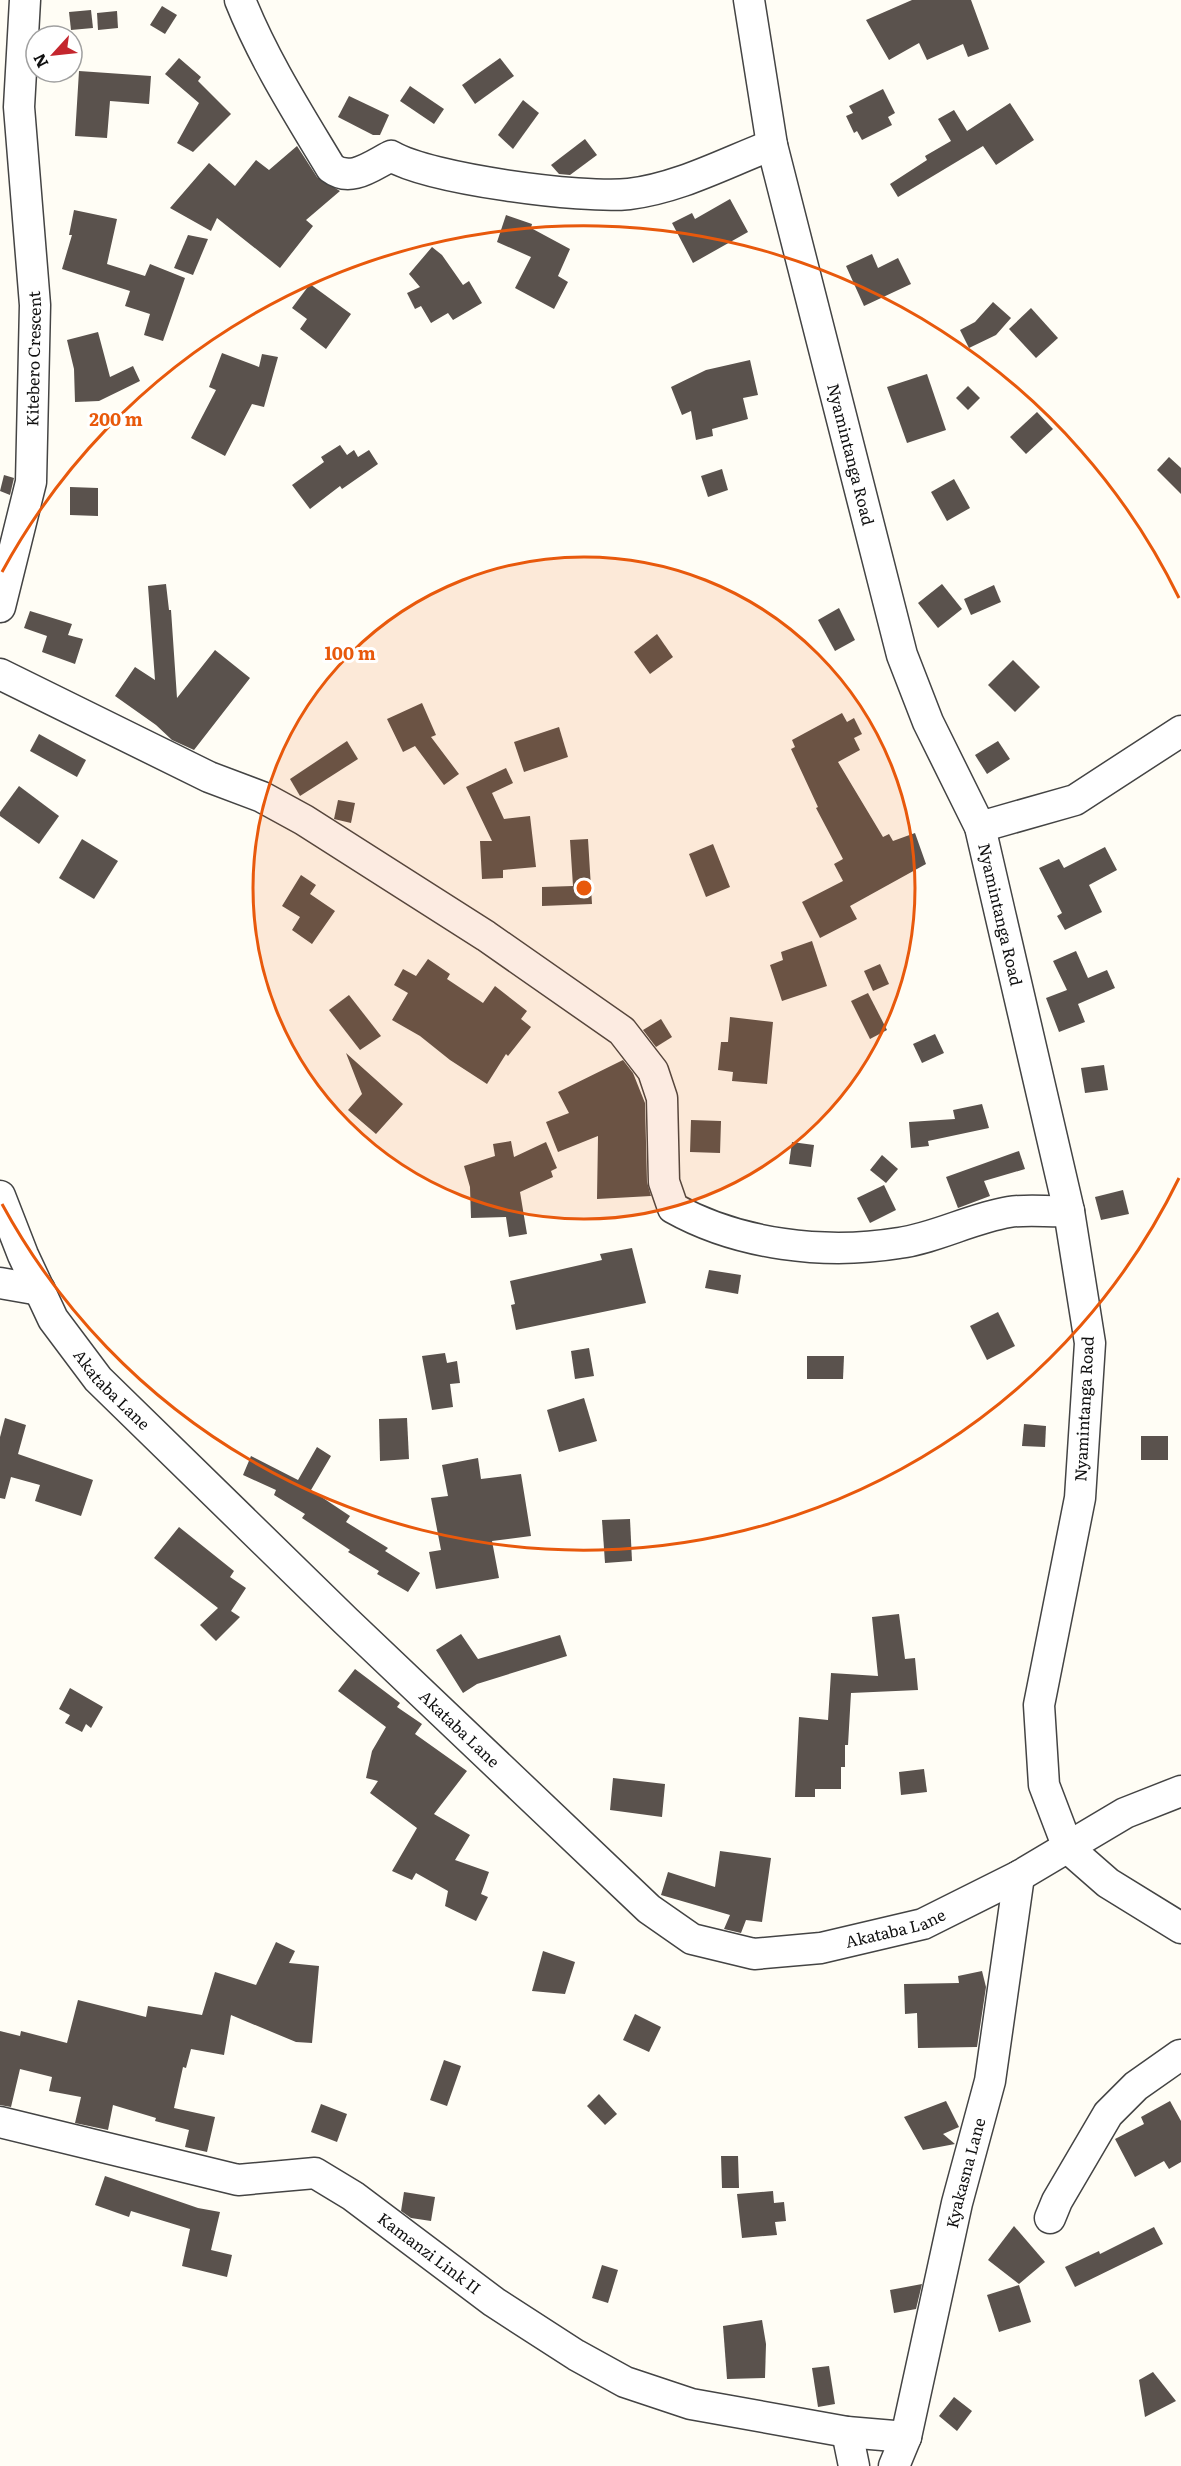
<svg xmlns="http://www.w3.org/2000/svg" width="1181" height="2466" font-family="Literata,serif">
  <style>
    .building { fill: #5a524d }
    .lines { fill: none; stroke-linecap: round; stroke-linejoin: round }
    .minor-casing { stroke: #444; stroke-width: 33 }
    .minor { stroke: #fff; stroke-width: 30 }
    .ring { fill: none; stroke: #e8590c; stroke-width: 3 }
    .labels { text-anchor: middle; stroke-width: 6; stroke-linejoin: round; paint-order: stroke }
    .street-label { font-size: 16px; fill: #111; stroke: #fff }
    .centre { fill: #e8590c; stroke: #fff; stroke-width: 3 }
    .ring-label { font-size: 18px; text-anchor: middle; font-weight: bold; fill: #e8590c; stroke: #fff; stroke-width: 6; stroke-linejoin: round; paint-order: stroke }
  </style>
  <rect width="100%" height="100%" fill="#fffdf5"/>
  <g class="building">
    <path d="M912,0H971L989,49L968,57L963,44L927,60L919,43L889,60L866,20Z"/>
    <path d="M162,6L177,15L165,34L150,25Z"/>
    <path d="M91,10L93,28L71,30L69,12Z"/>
    <path d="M117,11L118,28L98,30L97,13Z"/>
    <path d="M179,58L201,77L198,81L231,114L193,152L177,143L199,103L165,74Z"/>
    <path d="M500,58L514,76L475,104L462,85Z"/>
    <path d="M79,71L151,76L149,104L110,101L107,138L75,136Z"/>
    <path d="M410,86L444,109L434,124L400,101Z"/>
    <path d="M883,89L895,113L888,117L892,125L862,140L857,131L854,133L846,116L853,113L849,106Z"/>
    <path d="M349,96L389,115L380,135H373L338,117Z"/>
    <path d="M523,100L539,113L513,149L498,135Z"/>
    <path d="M1010,103L1034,140L996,165L983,146L898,197L890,184L927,160L925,156L951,141L938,119L954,110L967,131Z"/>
    <path d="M585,139L597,155L570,175L559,174L551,165Z"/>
    <path d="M297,146L317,177L340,191L306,220L313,226L280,268L217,218L211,231L170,208L209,163L235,186L256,160L269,170Z"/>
    <path d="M730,199L748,232L693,263L672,223L692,213L695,219Z"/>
    <path d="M74,210L117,219L107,264L145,276L150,264L185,278L163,341L144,335L150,314L125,306L130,291L62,269L72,235H69Z"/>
    <path d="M506,215L532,224L531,228L570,249L558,276L568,282L554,309L515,288L531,257L497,242Z"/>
    <path d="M188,235L208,239L193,275L174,268Z"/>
    <path d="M432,247L442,255L463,285L469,281L482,303L453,320L448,313L431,323L421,306L415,309L407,293L420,287L409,274Z"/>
    <path d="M872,254L878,268L898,258L911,284L864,306L846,266Z"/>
    <path d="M310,284L351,314L326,349L300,329L307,319L292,308Z"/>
    <path d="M993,302L1011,318L996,335L969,348L960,330L975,322Z"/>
    <path d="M1031,308L1058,338L1036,358L1009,329Z"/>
    <path d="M98,332L110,377L133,366L140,381L99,401L75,402L74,369L67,340Z"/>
    <path d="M222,353L259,367L262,354L278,357L264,407L252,404L225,456L191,438L216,390L209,387Z"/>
    <path d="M750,360L758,395L743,398L748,419L712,429L713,436L696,440L691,411L682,415L671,387L706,370Z"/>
    <path d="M927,374L946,430L907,443L887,387Z"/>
    <path d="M968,386L980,398L968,410L956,398Z"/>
    <path d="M1037,412L1053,429L1026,454L1010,437Z"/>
    <path d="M340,445L347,455L354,450L358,457L369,450L378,464L342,489L340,486L310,509L292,485L324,462L321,457Z"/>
    <path d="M1169,457L1181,468V494L1157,470Z"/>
    <path d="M722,469L728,490L708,497L701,476Z"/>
    <path d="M4,475L14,478L10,495L0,491Z"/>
    <path d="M954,479L970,508L947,521L931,492Z"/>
    <path d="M70,487L98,488V516L70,515Z"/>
    <path d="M166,584L169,610H171L177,698L215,650L250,678L194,750L172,740L156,725L115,696L135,667L155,680L148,586Z"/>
    <path d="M942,584L962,609L938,628L918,603Z"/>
    <path d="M994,585L1001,602L971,615L964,599Z"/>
    <path d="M839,608L855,640L835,651L818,620Z"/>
    <path d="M30,611L72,624L68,635L83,639L75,664L42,652L47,636L24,628Z"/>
    <path d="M657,634L673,657L650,674L634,652Z"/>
    <path d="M1013,660L1040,687L1015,712L988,685Z"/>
    <path d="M422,703L436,735L431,737L459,774L444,785L415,746L403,752L387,719Z"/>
    <path d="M842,713L847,722L854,718L862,734L854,738L860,750L838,762L883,837L889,834L893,841L915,833L926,864L850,906L857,919L820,938L802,902L843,881L834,864L843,859L816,808L818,807L791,749L795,747L792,740Z"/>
    <path d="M559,727L568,757L524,772L514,742Z"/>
    <path d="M39,734L86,760L77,777L30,751Z"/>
    <path d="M347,741L358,759L300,796L290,779Z"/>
    <path d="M998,741L1010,759L987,774L975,755Z"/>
    <path d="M506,768L513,783L492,793L504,819L530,816L536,867L503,870V878L482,879L480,841H492L466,787Z"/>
    <path d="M19,786L59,816L39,844L0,816V812Z"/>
    <path d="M338,800L355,803L351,823L334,819Z"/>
    <path d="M82,839L118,861L94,899L59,878Z"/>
    <path d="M588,839L592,904L542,906V887L573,886L570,840Z"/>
    <path d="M713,844L730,887L706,897L689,854Z"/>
    <path d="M1105,847L1117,870L1089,885L1102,912L1065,930L1057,916L1062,913L1039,868L1059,859L1064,868Z"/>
    <path d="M301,875L316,885L310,894L335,911L312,944L292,930L300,917L282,906Z"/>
    <path d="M812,941L827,986L782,1001L770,965L783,960L781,952Z"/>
    <path d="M1076,951L1088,978L1107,970L1115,988L1078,1004L1085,1022L1059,1032L1046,998L1067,990L1053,961Z"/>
    <path d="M428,959L450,974L447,979L483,1003L495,986L527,1011L521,1019L531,1027L508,1056L506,1054L487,1084L450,1060L420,1036L392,1020L408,993L394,985L403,969L416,976Z"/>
    <path d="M880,964L889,984L873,991L864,971Z"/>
    <path d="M868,993L887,1030L870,1039L851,1001Z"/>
    <path d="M349,995L381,1036L360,1050L329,1010Z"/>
    <path d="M730,1017L773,1022L767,1084L732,1081L733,1072L718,1070L721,1042H728Z"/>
    <path d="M661,1019L672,1037L656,1047L643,1030Z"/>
    <path d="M935,1034L944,1053L922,1063L913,1044Z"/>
    <path d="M346,1053L403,1104L376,1134L348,1110L362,1094Z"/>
    <path d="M623,1060L633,1073L645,1103L647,1182L651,1196L597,1199L598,1136L558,1152L546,1122L569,1113L558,1092Z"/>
    <path d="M1104,1065L1108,1090L1085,1093L1081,1068Z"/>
    <path d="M982,1104L989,1128L928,1141L929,1146L911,1148L909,1122L955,1119L953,1110Z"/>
    <path d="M691,1120L721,1121L720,1153L690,1152Z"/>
    <path d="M511,1141L514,1157L546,1142L557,1168L551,1171L553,1177L520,1192L527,1234L509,1237L506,1217L471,1218L470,1187L464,1166L495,1156L493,1144Z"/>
    <path d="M792,1142L814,1145L811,1167L789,1164Z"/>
    <path d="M1019,1151L1025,1169L984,1181L990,1196L958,1208L946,1177Z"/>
    <path d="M882,1155L898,1169L886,1183L870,1170Z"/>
    <path d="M884,1185L896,1210L870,1223L857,1198Z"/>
    <path d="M1123,1190L1129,1214L1101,1220L1095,1197Z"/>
    <path d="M632,1248L646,1303L516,1330L511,1305L515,1304L510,1281L602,1260L600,1254Z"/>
    <path d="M709,1270L741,1275L738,1294L705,1288Z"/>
    <path d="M998,1312L1015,1346L987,1360L970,1326Z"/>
    <path d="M589,1348L594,1376L575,1379L571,1351Z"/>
    <path d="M445,1353L447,1363L457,1361L460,1383L450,1384L453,1407L432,1410L422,1356Z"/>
    <path d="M807,1356H844L843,1379H807Z"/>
    <path d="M584,1398L597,1441L559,1452L547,1410Z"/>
    <path d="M5,1418L26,1425L18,1454L93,1480L81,1516L35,1501L40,1485L11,1477L5,1499L0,1498V1437Z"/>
    <path d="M407,1418L409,1459L380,1461L379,1419Z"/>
    <path d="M1024,1424L1046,1426L1045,1447L1022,1446Z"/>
    <rect x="1141" y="1436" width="27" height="24"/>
    <path d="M317,1447L331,1456L311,1490L350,1516L346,1522L388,1548L385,1551L420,1573L408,1592L377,1574L379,1571L348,1552L350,1550L302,1518L305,1514L274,1495L276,1490L243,1475L251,1456L298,1480Z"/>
    <path d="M478,1458L481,1479L521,1474L531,1536L492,1541L499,1578L436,1589L429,1552L441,1550L431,1498L448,1496L442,1465Z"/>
    <path d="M630,1519L632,1561L605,1563L602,1520Z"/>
    <path d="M179,1527L234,1571L230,1577L246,1588L231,1611L240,1617L216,1641L200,1625L218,1608L154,1558Z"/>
    <path d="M899,1614L905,1659L915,1658L918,1690L851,1693L848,1745H845V1767H841V1789H815V1797H795L799,1717L828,1720L831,1673L878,1676L872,1617Z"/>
    <path d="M461,1634L478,1659L560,1635L567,1656L477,1684L463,1693L436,1650Z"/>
    <path d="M355,1669L400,1703L397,1707L422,1724L415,1734L467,1771L434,1814L470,1835L455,1860L489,1872L481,1894L488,1897L476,1921L445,1906L448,1891L416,1873L412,1880L392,1871L417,1828L370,1793L378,1781L366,1778L372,1751L386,1727L338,1691Z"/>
    <path d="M70,1688L103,1707L91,1728L86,1724L82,1732L65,1723L70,1715L59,1709Z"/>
    <path d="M924,1769L927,1792L901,1795L899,1772Z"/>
    <path d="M613,1778L665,1784L662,1817L610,1810Z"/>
    <path d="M720,1851L771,1858L762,1922L746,1920L741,1933L724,1929L730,1915L661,1895L668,1872L715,1887Z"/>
    <path d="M276,1942L295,1951L289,1963L319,1966L312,2043L296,2042L231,2015L224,2055L191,2049L186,2068L183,2067L174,2108L215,2117L207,2152L185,2147L189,2130L155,2121L156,2118L113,2105L108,2130L75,2123L81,2097L49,2091L52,2077L20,2069L11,2107L0,2105V2031L20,2036L21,2031L67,2043L78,2000L146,2017L148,2006L202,2015L215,1972L256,1985Z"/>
    <path d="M543,1951L575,1962L565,1994L532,1991Z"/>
    <path d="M982,1971L986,1987L977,2047L918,2048L917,2013L905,2014L904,1984L959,1983L958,1976Z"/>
    <path d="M635,2014L661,2027L649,2052L623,2040Z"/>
    <path d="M444,2060L461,2066L447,2106L430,2100Z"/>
    <path d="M599,2094L617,2114L605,2125L587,2106Z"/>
    <path d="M946,2101L959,2127L943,2134L955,2144L923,2150L904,2117Z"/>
    <path d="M1170,2101L1181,2121V2162L1169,2169L1164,2161L1135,2177L1115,2139L1144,2124L1141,2117Z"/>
    <path d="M321,2104L347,2114L337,2142L311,2132Z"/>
    <path d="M721,2156H738L739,2188H722Z"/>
    <path d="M105,2176L198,2208L220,2212L211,2250L232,2255L227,2277L182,2266L190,2229L131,2211L129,2217L95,2205Z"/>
    <path d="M773,2191L774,2203L784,2202L786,2221L775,2222L777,2235L742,2238L737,2194Z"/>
    <path d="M404,2192L435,2197L431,2221L411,2218L401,2211Z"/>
    <path d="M1014,2226L1045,2262L1019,2284L988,2260Z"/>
    <path d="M1154,2227L1163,2244L1075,2287L1065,2267L1099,2251L1100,2254Z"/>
    <path d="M602,2265L618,2270L608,2303L592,2298Z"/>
    <path d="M922,2284L916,2309L894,2313L890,2290Z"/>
    <path d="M1019,2285L1031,2322L999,2332L987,2295Z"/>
    <path d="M762,2320L766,2344L765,2378L727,2379L723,2326Z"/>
    <path d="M829,2366L835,2404L818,2407L812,2368Z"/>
    <path d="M1153,2372L1176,2401L1145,2417L1139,2380Z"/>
    <path d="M954,2397L972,2411L957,2431L939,2416Z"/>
  </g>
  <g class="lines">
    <defs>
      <g id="minor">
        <path d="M240,0C264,60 298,113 331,168C351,183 371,166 391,156C430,179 582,199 629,194C679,188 725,163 772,145"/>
        <path id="s1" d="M749,0L772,145L902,655L928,722L980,827L1069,1211L1090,1343L1080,1498L1039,1705L1044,1785L1068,1848L1108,1883L1181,1928"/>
        <path id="s2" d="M0,607L31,482L35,305L19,107L25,0"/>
        <path d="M0,674L209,777L262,797L304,820L486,936L622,1031L653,1071L662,1098L664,1182L673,1208C739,1245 825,1255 899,1243C936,1238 972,1218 1009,1212C1028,1209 1049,1212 1069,1211"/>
        <path d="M980,827L1075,800L1181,731"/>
        <path id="s3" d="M0,1196L23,1255L53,1319L98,1379L346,1621L649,1909L692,1939L754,1954L821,1948L923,1924L1019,1876L1125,1813L1181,1791"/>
        <path d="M0,1283L40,1290"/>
        <path id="s4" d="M0,2122L238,2180L315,2173L353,2196L494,2302L576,2355L625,2382L691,2404L847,2432L906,2437"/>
        <path d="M1050,2218L1057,2201L1108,2114L1136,2086L1180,2055"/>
        <path d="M847,2432L854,2466"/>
        <path id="s5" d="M894,2466L906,2437L957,2203L990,2081L1019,1876"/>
      </g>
    </defs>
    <use href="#minor" class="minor-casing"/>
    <use href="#minor" class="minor"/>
  </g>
  <circle cx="584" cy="888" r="331" fill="#e8590c" fill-opacity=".12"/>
  <g class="ring">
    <circle cx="584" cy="888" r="331"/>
    <path d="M1179 1178A662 662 0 0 1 2 1204M2 572A662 662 0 0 1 1179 598"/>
  </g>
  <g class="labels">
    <g class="street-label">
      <text dy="6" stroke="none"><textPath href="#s2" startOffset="252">Kitebero Crescent</textPath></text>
      <text dy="6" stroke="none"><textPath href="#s1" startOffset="466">Nyamintanga Road</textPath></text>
      <text dy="6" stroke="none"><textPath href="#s1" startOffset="952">Nyamintanga Road</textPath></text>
      <text dy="6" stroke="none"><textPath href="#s3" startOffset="226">Akataba Lane</textPath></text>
      <text transform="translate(1084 1409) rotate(-87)" y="6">Nyamintanga Road</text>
      <text dy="6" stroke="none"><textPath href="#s3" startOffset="712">Akataba Lane</textPath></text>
      <text dy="6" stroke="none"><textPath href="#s3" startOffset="1234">Akataba Lane</textPath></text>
      <text dy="6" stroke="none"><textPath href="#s5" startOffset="302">Kyakasna Lane</textPath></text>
      <text dy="6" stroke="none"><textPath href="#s4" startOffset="462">Kamanzi Link II</textPath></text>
    </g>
  </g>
  <circle cx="584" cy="888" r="9" class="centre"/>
  <g class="ring-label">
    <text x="116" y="426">200 m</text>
    <text x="350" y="660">100 m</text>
  </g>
  <g transform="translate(54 54) rotate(243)"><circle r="28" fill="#ffffff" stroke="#a0a0a0" stroke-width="1.5"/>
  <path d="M0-4.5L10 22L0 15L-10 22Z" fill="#c4262e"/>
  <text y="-9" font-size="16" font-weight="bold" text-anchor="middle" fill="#111111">N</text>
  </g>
</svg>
